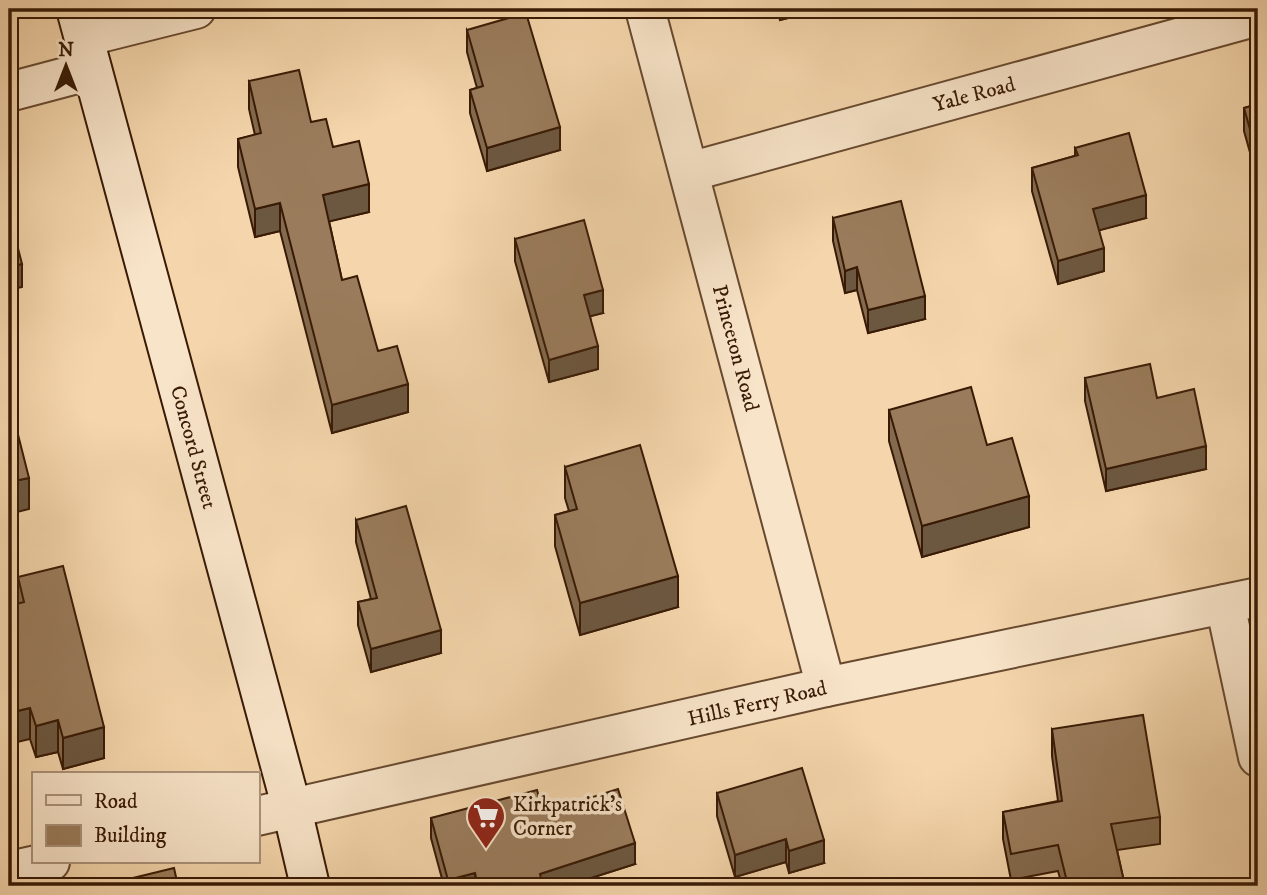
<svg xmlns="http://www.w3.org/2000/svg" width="1267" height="895" font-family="'IM FELL DW Pica',serif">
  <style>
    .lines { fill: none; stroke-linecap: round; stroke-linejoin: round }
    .minor-casing { stroke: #67492f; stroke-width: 42 }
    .secondary-casing { stroke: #381a05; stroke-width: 42 }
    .minor { stroke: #f8e4c9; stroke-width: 38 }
    .secondary { stroke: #f8e4c9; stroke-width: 38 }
    .wall { fill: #846b4f; stroke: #381a05; stroke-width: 2 }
    .shaded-wall { fill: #6c5740; stroke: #381a05; stroke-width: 2 }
    .building { fill: #9a7c5c; stroke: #381a05; stroke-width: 2 }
    .labels { text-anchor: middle; stroke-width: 7; stroke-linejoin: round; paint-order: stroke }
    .street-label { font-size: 21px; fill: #381a05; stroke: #f8e4c9 }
    .poi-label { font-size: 21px; fill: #381a05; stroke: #f8e4c9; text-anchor: start }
  </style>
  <rect width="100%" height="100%" fill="#f5d6ac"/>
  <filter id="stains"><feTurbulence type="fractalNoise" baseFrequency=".00286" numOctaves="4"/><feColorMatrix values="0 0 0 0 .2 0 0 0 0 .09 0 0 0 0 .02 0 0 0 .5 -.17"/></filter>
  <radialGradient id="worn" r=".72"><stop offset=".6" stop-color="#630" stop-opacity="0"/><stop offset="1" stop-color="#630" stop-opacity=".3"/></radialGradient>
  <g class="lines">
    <defs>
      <g id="minor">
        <path d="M645,9L826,687"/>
        <path d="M84,37L196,9"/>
        <path d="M9,92L92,70"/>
        <path d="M689,172L1258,16"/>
        <path d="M1225,604L1258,757"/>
        <path d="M257,816L826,687L1258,597"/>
        <path d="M9,871L50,862"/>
      </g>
      <path id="secondary" d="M76,9L292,809L310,886"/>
    </defs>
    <use href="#minor" class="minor-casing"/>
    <use href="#secondary" class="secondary-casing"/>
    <use href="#minor" class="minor"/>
    <use href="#secondary" class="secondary"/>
  </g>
  <g class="wall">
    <path d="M777,9H824L780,20Z"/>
    <path d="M467,30L560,150L487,171L470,113V90L477,88L467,52Z"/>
    <path d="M249,81L311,122L333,147L369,212L329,221L342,280L408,412L332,433L280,231L255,237L238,167V139L255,135L249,109Z"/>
    <path d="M1258,104V181L1244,131V108Z"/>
    <path d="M1075,148L1146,218L1099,230L1104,271L1058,284L1032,191V168L1075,156Z"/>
    <path d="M833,218L925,319L868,333L857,290L845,293L833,241Z"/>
    <path d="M515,239L603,313L590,316L598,369L549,382L515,261Z"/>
    <path d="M1085,378L1157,398L1206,469L1106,491L1085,401Z"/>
    <path d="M889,410L987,445L1029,527L922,557L889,441Z"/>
    <path d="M565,467L678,607L580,635L555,546V515L569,511L565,498Z"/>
    <path d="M356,520L441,653L371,672L358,625V602L371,599L356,542Z"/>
    <path d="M18,577L104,758L63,769L58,752L36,757L30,739L18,603Z"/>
    <path d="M1052,729L1160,817V844L1117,850L1125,886H1062L1058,871L1011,880L1003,839V812L1058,801L1052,756Z"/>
    <path d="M717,793L824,863L789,873L786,862L735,877L717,816Z"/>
    <path d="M543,813L635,864L566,886H444L431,838V818Z"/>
  </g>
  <g class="shaded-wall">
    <path d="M780,9H824L780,20Z"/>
    <path d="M560,127V150L487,171V148Z"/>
    <path d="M369,184V212L323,223V195Z"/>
    <path d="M1146,195V218L1093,232V209Z"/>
    <path d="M280,203V231L255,237V209Z"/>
    <path d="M1104,248V271L1058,284V261Z"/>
    <path d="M22,264V287L9,290V267Z"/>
    <path d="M857,267V290L845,293V271Z"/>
    <path d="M603,290V313L584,318V295Z"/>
    <path d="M925,296V319L868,333V310Z"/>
    <path d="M598,346V369L549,382V360Z"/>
    <path d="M408,384V412L332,433V405Z"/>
    <path d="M1206,446V469L1106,491V469Z"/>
    <path d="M29,478V509L9,514V482Z"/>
    <path d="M1029,496V527L922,557V526Z"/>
    <path d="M678,576V607L580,635V603Z"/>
    <path d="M441,630V653L371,672V649Z"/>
    <path d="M30,708V739L9,744V713Z"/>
    <path d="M58,720V752L36,757V726Z"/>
    <path d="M104,727V758L63,769V738Z"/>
    <path d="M786,839V862L735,877V855Z"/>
    <path d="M824,840V863L789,873V851Z"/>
    <path d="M635,843V864L566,886H514L540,874Z"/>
    <path d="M475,873V886H448V880Z"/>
  </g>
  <g class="building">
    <path d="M526,13L560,127L487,148L470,90L483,86L467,30Z"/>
    <path d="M299,70L311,122L326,119L333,147L359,141L369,184L323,195L342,280L357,276L378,351L397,346L408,384L332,405L280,203L255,209L238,139L261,133L249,81Z"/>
    <path d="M1258,104V158L1244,108Z"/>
    <path d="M1129,133L1146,195L1093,209L1104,248L1058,261L1032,168L1078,155L1075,148Z"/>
    <path d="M901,201L925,296L868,310L857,267L845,271L833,218Z"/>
    <path d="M9,213L22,264L9,267Z"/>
    <path d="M584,220L603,290L584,295L598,346L549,360L515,239Z"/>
    <path d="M1150,364L1157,398L1194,389L1206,446L1106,469L1085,378Z"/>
    <path d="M971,387L987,445L1012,438L1029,496L922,526L889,410Z"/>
    <path d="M9,403H10L29,478L9,482Z"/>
    <path d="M640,445L678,576L580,603L555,515L577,509L565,467Z"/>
    <path d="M406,506L441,630L371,649L358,602L377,598L356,520Z"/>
    <path d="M63,566L104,727L63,738L58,720L36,726L30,708L9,713V606L24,602L18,577Z"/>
    <path d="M1143,715L1160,817L1111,824L1125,886H1068L1058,845L1011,854L1003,812L1062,801L1052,729Z"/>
    <path d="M802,768L824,840L789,851L786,839L735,855L717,793Z"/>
    <path d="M618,789L635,843L540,874L541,879L514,886H478L475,873L448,880L431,818L537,790L543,813Z"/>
    <path d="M174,868L178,886H100Z"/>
  </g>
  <defs>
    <symbol id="supermarket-pin" viewBox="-11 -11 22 30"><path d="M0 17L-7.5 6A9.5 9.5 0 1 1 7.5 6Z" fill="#8f2418" stroke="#f8e4c9"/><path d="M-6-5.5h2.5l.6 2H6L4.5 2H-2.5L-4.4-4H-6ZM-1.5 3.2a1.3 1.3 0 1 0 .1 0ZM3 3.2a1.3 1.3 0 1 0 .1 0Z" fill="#fff"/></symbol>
  </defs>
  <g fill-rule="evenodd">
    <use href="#supermarket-pin" x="464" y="794" width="44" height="60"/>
  </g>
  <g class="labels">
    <g class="street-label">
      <text transform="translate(974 94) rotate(-15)" y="7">Yale Road</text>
      <text transform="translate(736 348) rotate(75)" y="7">Princeton Road</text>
      <text transform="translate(194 447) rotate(75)" y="7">Concord Street</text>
      <text transform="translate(757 703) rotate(-13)" y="7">Hills Ferry Road</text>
    </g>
    <g class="poi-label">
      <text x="513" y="811">Kirkpatrick's<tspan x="513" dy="24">Corner</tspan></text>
    </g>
  </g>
  <rect width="1267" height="895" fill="none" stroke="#f5d6ac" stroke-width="35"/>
  <rect x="10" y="10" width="1246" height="874" fill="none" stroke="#381a05" stroke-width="3.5"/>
  <rect x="18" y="18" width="1232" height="860" fill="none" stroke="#381a05" stroke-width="2"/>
  <rect x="32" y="772" width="228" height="91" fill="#f8e4c9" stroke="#ab937b" stroke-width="2"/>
  <rect x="46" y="795" width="35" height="10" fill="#f8e4c9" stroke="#ab937b" stroke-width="2"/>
  <text x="94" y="808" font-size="21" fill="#381a05">Road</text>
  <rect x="46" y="825" width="35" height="21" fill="#9a7c5c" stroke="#ab937b" stroke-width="2"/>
  <text x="94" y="842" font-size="21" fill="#381a05">Building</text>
  <g transform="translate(66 66)" stroke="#f8e4c9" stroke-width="5" paint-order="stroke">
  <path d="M0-5L12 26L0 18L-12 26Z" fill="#381a05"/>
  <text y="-10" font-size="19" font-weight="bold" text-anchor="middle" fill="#381a05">N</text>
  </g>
  <rect width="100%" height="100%" filter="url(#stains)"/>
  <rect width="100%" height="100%" fill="url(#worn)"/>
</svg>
